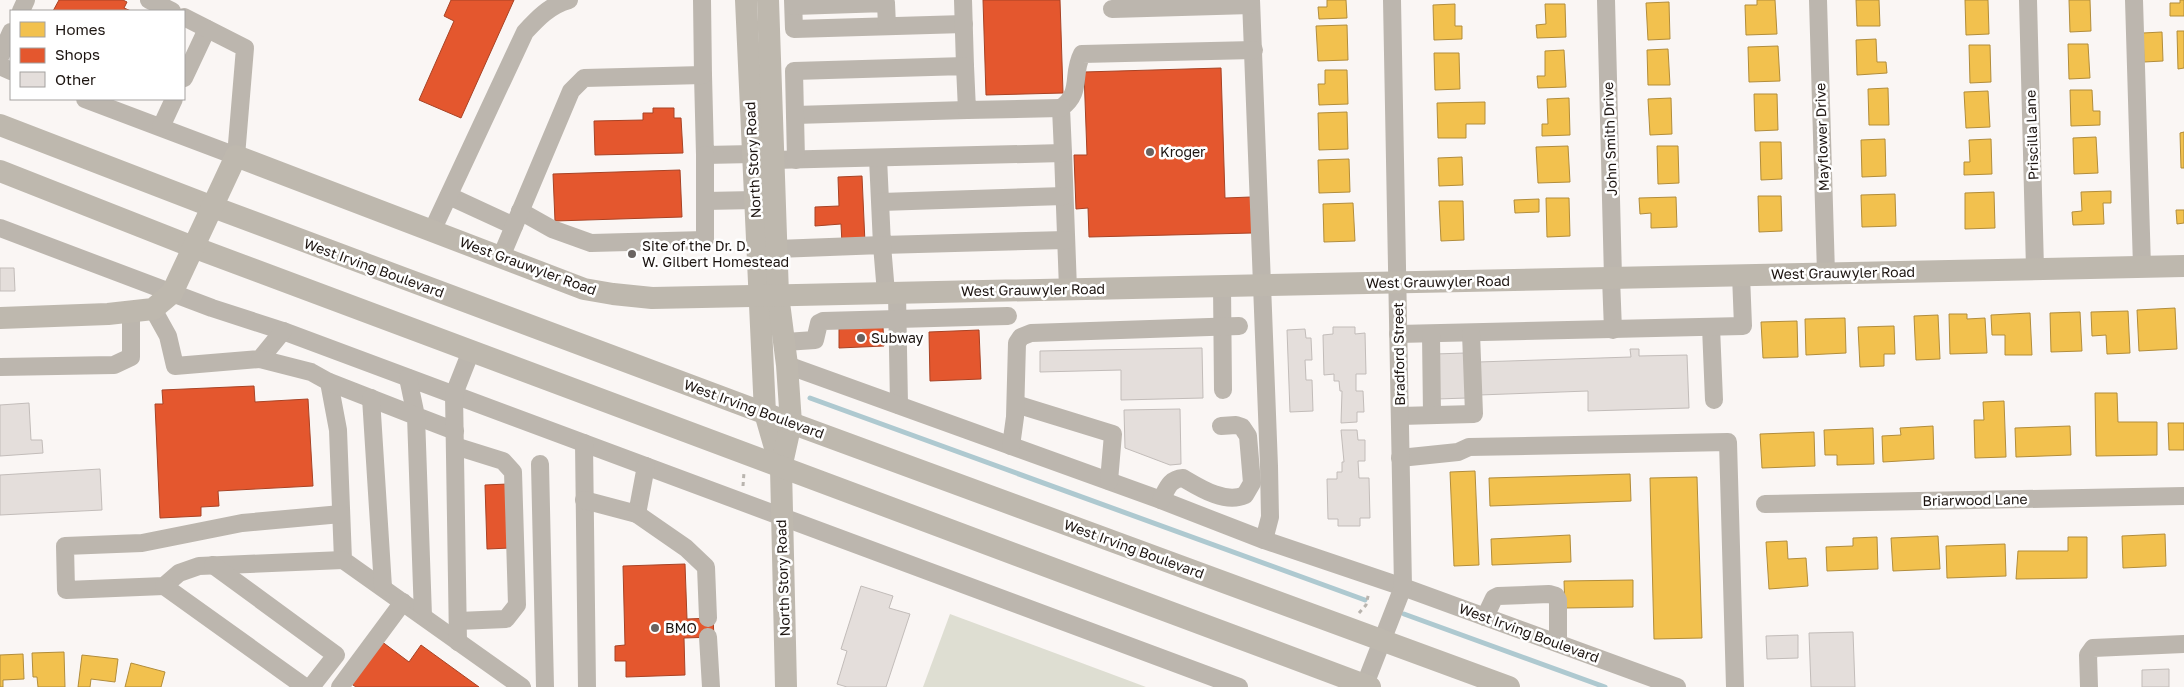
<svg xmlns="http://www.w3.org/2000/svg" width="2184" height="687" font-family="'Golos Text',sans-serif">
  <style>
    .green { fill: #deded2 }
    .homes { fill: #f2c14e; stroke: #b28d3b }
    .shops { fill: #e4572e; stroke: #a84325 }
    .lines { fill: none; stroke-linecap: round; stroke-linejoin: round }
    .stream { stroke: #aec9d0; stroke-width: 5 }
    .building { fill: #e4dedb; stroke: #c2bcb9 }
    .path { stroke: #b9b4ae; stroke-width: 3; stroke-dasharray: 4 4; stroke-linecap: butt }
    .minor { stroke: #bcb6ae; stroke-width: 18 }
    .major { stroke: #beb8ae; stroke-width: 22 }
    .poi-dot { fill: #6a6360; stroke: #fff; stroke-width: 2 }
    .labels { text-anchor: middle; stroke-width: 5; stroke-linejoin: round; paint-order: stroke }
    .street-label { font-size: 14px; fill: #1c1410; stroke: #fff }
    .poi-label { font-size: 14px; fill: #1c1410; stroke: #fff; text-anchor: start }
  </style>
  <rect width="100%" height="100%" fill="#faf6f4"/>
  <path class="green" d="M950,614L1146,687H923Z"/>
  <g class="homes">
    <path d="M1327,0H1346L1347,18L1319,19L1318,7H1327Z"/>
    <path d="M1757,0H1775L1777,34L1746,35L1745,5H1757Z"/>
    <path d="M1856,0H1879L1880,26H1857Z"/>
    <path d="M1965,0H1988L1989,34L1966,35Z"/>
    <path d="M2069,0H2090L2091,31L2070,32Z"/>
    <path d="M2180,0H2184V16H2170V3H2180Z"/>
    <path d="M1669,2L1670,39L1648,40L1646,3Z"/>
    <path d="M1455,4V26H1462V39L1434,40L1433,5Z"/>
    <path d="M1545,4H1565L1566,37L1537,38L1536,25L1546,24Z"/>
    <path d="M1347,25L1348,60L1318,61L1316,26Z"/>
    <path d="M2177,31H2184V68L2178,69Z"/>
    <path d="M2162,32L2163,61L2144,62L2143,33Z"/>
    <path d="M1876,39L1877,62H1886L1887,73L1857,75L1856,40Z"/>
    <path d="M2068,44H2088L2090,78L2069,79Z"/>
    <path d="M1969,45H1990L1991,82L1970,83Z"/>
    <path d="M1778,46L1780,81L1749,82L1748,47Z"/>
    <path d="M1668,49L1670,85H1648L1647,50Z"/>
    <path d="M1564,50L1566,87L1538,88L1537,76H1545V51Z"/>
    <path d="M1434,53H1459L1460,89L1435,90Z"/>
    <path d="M1325,70H1347L1348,104L1319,105L1318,84H1325Z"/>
    <path d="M1888,88L1889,125H1869L1868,89Z"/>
    <path d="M2070,90H2092L2093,111H2100V125L2071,126Z"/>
    <path d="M1988,91L1990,127L1966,128L1964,92Z"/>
    <path d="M1754,94H1777L1778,130L1755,131Z"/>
    <path d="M1569,98L1570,135L1542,136V124H1548L1547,99Z"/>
    <path d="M1671,98L1672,134L1650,135L1648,99Z"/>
    <path d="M1485,102V124H1466V138H1438L1437,103Z"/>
    <path d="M1347,112L1348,149L1319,150L1318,113Z"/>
    <path d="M2184,132V168H2181L2180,133Z"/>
    <path d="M2096,137L2098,173L2074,174L2073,138Z"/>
    <path d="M1885,139L1886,176L1862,177L1861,140Z"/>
    <path d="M1991,139L1992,174L1964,175V162H1970L1969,140Z"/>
    <path d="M1760,142H1781L1782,179L1761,180Z"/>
    <path d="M1568,146L1570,182L1538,183L1536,147Z"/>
    <path d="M1657,146H1678L1679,183L1658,184Z"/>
    <path d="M1462,157L1463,185L1439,186L1438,158Z"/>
    <path d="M1349,159L1350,192L1319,193L1318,160Z"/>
    <path d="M2111,191V203H2103L2104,224L2073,225L2072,212L2082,211L2081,192Z"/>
    <path d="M1994,192L1995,228L1965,229V193Z"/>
    <path d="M1895,194L1896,226L1862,227L1861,195Z"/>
    <path d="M1758,196H1781L1782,231L1759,232Z"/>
    <path d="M1676,197L1677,227L1651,228V213L1640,214L1639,198Z"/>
    <path d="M1546,198H1569L1570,236L1547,237Z"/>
    <path d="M1539,199V212L1515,213L1514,200Z"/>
    <path d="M1439,201H1463L1464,240L1441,241Z"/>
    <path d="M1353,203L1355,241L1324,242L1323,204Z"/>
    <path d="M2176,210H2184V223L2177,224Z"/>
    <path d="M2175,308L2177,349L2139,351L2137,310Z"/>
    <path d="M2128,311L2130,353L2107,354L2106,335L2092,336L2091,312Z"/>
    <path d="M2080,312L2082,351L2051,352L2050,313Z"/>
    <path d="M2030,313L2032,355H2005V335H1992L1991,315Z"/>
    <path d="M1949,314H1967V319L1985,318L1987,353L1950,354Z"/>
    <path d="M1938,315L1940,359L1916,360L1914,316Z"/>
    <path d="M1845,318L1846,353L1806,355L1805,319Z"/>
    <path d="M1797,321L1798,357L1763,358L1761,322Z"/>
    <path d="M1894,326L1895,354H1884V366L1860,367L1858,327Z"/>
    <path d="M2095,393H2117L2118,422H2157V455L2096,456Z"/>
    <path d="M2004,401L2006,457L1975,458L1974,420H1984L1983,402Z"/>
    <path d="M2168,423H2184V450H2169Z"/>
    <path d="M1933,426L1934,459L1883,462L1882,436L1901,435L1900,428Z"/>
    <path d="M2070,426L2071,455L2016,457L2015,428Z"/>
    <path d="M1873,428L1874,464L1837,465V455H1825L1824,430Z"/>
    <path d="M1814,432L1815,466L1762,468L1760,434Z"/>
    <path d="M1475,471L1479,565L1454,566L1450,472Z"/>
    <path d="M1630,474L1631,501L1490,506L1489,478Z"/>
    <path d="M1697,477L1702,638L1654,639L1650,478Z"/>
    <path d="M2165,534L2166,566L2123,568L2122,536Z"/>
    <path d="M1570,535L1571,562L1492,565L1491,539Z"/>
    <path d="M1938,536L1940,569L1893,571L1891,538Z"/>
    <path d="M1877,537L1878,569L1827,571L1826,547L1853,546V538Z"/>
    <path d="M2068,537H2087V578L2016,579L2018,551H2068Z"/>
    <path d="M1787,541L1788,559L1806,558L1808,586L1769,589L1766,542Z"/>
    <path d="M2005,544L2006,576L1947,578L1946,546Z"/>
    <path d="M1633,580V607L1565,608L1564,581Z"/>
    <path d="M64,652L65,687H38L37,677H33L32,653Z"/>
    <path d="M23,654L24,679L3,680V687H0V655Z"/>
    <path d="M82,655L118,659L115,682L91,679L90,687H78Z"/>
    <path d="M131,663L165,672L161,687H125Z"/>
  </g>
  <g class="shops">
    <path d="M59,0H123L127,2L124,8L131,11H53Z"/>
    <path d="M451,0H514L461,118L419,100L454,21L444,16Z"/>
    <path d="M983,0H1060L1063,93L986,95Z"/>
    <path d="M1221,68L1225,198L1251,197L1252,233L1089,237L1088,208L1076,209L1074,155H1087L1084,72Z"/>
    <path d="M653,108H674V118H681L683,153L595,155L594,121L643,120V113H653Z"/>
    <path d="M680,170L682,217L555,221L553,174Z"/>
    <path d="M862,176L865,243L842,244L841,224L815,226V207L839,206L838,177Z"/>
    <path d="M883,327L884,346L839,348V329Z"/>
    <path d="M979,330L981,379L930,381L929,332Z"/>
    <path d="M254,386L255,402L308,399L313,486L218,491L219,506L201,507V516L160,518L155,404H163L162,390Z"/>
    <path d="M508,484L510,548L487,549L485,485Z"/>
    <path d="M685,564L687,619L713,618L714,637L684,638L685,675L626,677V661H615V646L625,645L623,566Z"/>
    <path d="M381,641L409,662L421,645L479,687H356L350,683Z"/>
  </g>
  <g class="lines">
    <g class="stream">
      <path d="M810,398L1365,600"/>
      <path d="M1404,614L1605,687"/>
    </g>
  </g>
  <g class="building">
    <path d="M0,268H14L15,291H0Z"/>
    <path d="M1333,327H1355V334L1365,333L1366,374H1356V391H1363L1364,412H1357V422L1341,423L1342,391H1340L1339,381H1334V374L1324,375L1323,335L1333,334Z"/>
    <path d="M1305,329L1306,338H1311L1312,360H1305L1306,380H1312L1313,411L1290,412L1287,330Z"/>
    <path d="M1202,348L1203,398L1121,400V370L1040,372V351Z"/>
    <path d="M1630,349H1639V356L1687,355L1689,408L1588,411V391L1479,395L1478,362L1631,357Z"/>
    <path d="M1465,353L1467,398L1437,399L1435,354Z"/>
    <path d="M29,403L31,440H42L43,453L0,456V405Z"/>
    <path d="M1180,409L1181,464L1170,465L1125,448L1124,410Z"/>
    <path d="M1341,430H1357L1358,440H1365V461H1358L1359,478H1369L1370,518H1360V526H1338V519H1328L1327,479H1337V472H1342V462H1344Z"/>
    <path d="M100,469L102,510L0,515V475Z"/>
    <path d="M861,586L893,596L889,608L910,614L886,687H847L837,684L847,651L841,649Z"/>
    <path d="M1853,632L1855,687H1811L1809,633Z"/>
    <path d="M1798,635V658L1767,659L1766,636Z"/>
    <path d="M2169,669V687H2142V670Z"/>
  </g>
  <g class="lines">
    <g class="path">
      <path d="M743,486L744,472"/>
      <path d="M1359,613L1366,605L1369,592"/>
    </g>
    <g class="minor">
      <path d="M149,0L172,11"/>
      <path d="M793,0L794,29L964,24"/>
      <path d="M963,0L965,66"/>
      <path d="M1251,0L1269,466L1270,517L1264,540"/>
      <path d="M1606,0L1613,278"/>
      <path d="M1818,0L1826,274"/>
      <path d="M2028,0L2035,269"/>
      <path d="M2134,0L2142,267"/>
      <path d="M794,6L886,3L887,26"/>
      <path d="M1112,9L1251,5"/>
      <path d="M21,11L26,0"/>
      <path d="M0,57L11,32"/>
      <path d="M0,66L11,71"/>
      <path d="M703,75L705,155L753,154"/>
      <path d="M184,78L207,29"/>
      <path d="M85,99L236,156L245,48L184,17"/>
      <path d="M795,115L967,110"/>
      <path d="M161,127L174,99"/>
      <path d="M1063,153L1068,289"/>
      <path d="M878,158L882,245L1066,240"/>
      <path d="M773,160L1063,153L1061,108C1083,92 1071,75 1082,54L1254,50"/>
      <path d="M796,160L794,71L965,66L967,110L1061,108"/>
      <path d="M449,196L514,226"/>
      <path d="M705,201L755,200"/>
      <path d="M881,202L1064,196"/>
      <path d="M520,211L552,229L591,243L705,240V155"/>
      <path d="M0,228L212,308L283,331L1239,687"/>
      <path d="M432,231L525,32C537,19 550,5 569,0"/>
      <path d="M777,249L882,245L886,293"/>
      <path d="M501,257L571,91L584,78L703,75L702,0"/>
      <path d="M1611,278L1613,330"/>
      <path d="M1222,286L1223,390"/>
      <path d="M897,293L899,405"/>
      <path d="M153,309L168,336L175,366L260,359L283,331"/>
      <path d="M1711,327L1714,400"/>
      <path d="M1398,334L1743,326L1741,275"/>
      <path d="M1431,334L1432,415"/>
      <path d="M785,342L815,340L819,323L823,321L1008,316"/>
      <path d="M260,359L311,372L329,382L338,430L343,560L522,687"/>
      <path d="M787,365L1161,500L1264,540L1403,587L1677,687"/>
      <path d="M0,367L114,365L131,357V313"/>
      <path d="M408,378L416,416L455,431"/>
      <path d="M329,382L416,416L423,616"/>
      <path d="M371,398L383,587"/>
      <path d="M1016,404L1113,434L1109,481"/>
      <path d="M1400,416L1474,414L1471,333"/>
      <path d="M584,443L587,687"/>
      <path d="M455,446L503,461L513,472L517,605L506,619L458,621"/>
      <path d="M1011,446L1015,417L1017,343L1021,337L1031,333L1239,326"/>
      <path d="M1400,458L1458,452L1469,447L1728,442L1735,687"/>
      <path d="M540,464L545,687"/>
      <path d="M584,500L637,514L646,466"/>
      <path d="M1161,500C1167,489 1169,479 1183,478C1200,488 1225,504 1245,495L1252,483L1248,436L1242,427L1236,425L1221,426"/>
      <path d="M1765,504L2184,496"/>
      <path d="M341,514L242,523L142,543L65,546L66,590L164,586L179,573L199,566L343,560"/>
      <path d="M637,514L686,548L706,567L708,618"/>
      <path d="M213,565L336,655L311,687"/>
      <path d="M164,586L305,687"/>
      <path d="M1485,617L1494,598L1498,596L1549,594L1556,596L1558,600V643"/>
      <path d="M708,637L711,687"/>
      <path d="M458,642L454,394L471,351"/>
      <path d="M340,687L403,602"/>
      <path d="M1364,687L1403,587L1392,0"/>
      <path d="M2089,687L2088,655L2093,648L2184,644"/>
    </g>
    <g class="major">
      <path d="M746,0L765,413L780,465"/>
      <path d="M768,0L778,295L787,365L791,423L781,468L786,687"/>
      <path d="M0,125L213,207L791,423L1509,687"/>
      <path d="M0,171L193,247L1370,687"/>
      <path d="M0,318L108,314L153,309L172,293L236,156L584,289L613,294L652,298L2184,266"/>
    </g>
  </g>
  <g class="poi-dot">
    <circle cx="1150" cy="152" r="5"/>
    <circle cx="632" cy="254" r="5"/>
    <circle cx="861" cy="338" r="5"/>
    <circle cx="655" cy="628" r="5"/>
  </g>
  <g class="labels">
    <g class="street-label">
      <text transform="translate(2032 135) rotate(-92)" y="5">Priscilla Lane</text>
      <text transform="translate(1822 137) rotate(-92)" y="5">Mayflower Drive</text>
      <text transform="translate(1610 139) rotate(-92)" y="5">John Smith Drive</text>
      <text transform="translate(753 160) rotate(-93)" y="5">North Story Road</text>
      <text transform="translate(528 266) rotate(20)" y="5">West Grauwyler Road</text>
      <text transform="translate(374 268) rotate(20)" y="5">West Irving Boulevard</text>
      <text transform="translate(1843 273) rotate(-1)" y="5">West Grauwyler Road</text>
      <text transform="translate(1438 282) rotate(-1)" y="5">West Grauwyler Road</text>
      <text transform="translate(1033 290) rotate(-1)" y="5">West Grauwyler Road</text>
      <text transform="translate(1399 354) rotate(-91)" y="5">Bradford Street</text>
      <text transform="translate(754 409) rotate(20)" y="5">West Irving Boulevard</text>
      <text transform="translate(1975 500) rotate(-1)" y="5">Briarwood Lane</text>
      <text transform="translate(1134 549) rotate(20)" y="5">West Irving Boulevard</text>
      <text transform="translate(783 578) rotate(-92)" y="5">North Story Road</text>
      <text transform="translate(1529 633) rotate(20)" y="5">West Irving Boulevard</text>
    </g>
    <g class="poi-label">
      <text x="1160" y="157">Kroger</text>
      <text x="642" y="251">Site of the Dr. D.<tspan x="642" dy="16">W. Gilbert Homestead</tspan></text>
      <text x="871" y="343">Subway</text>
      <text x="665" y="633">BMO</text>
    </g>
  </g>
  <rect x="10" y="10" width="175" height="90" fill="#ffffff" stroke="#a4a19f"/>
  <rect x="20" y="22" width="25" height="15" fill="#f2c14e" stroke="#a4a19f"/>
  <text x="55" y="35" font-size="15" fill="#1c1410">Homes</text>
  <rect x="20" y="48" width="25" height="15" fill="#e4572e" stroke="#a4a19f"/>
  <text x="55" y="60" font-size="15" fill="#1c1410">Shops</text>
  <rect x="20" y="72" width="25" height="15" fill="#e4dedb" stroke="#a4a19f"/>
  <text x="55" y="85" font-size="15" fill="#1c1410">Other</text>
</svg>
